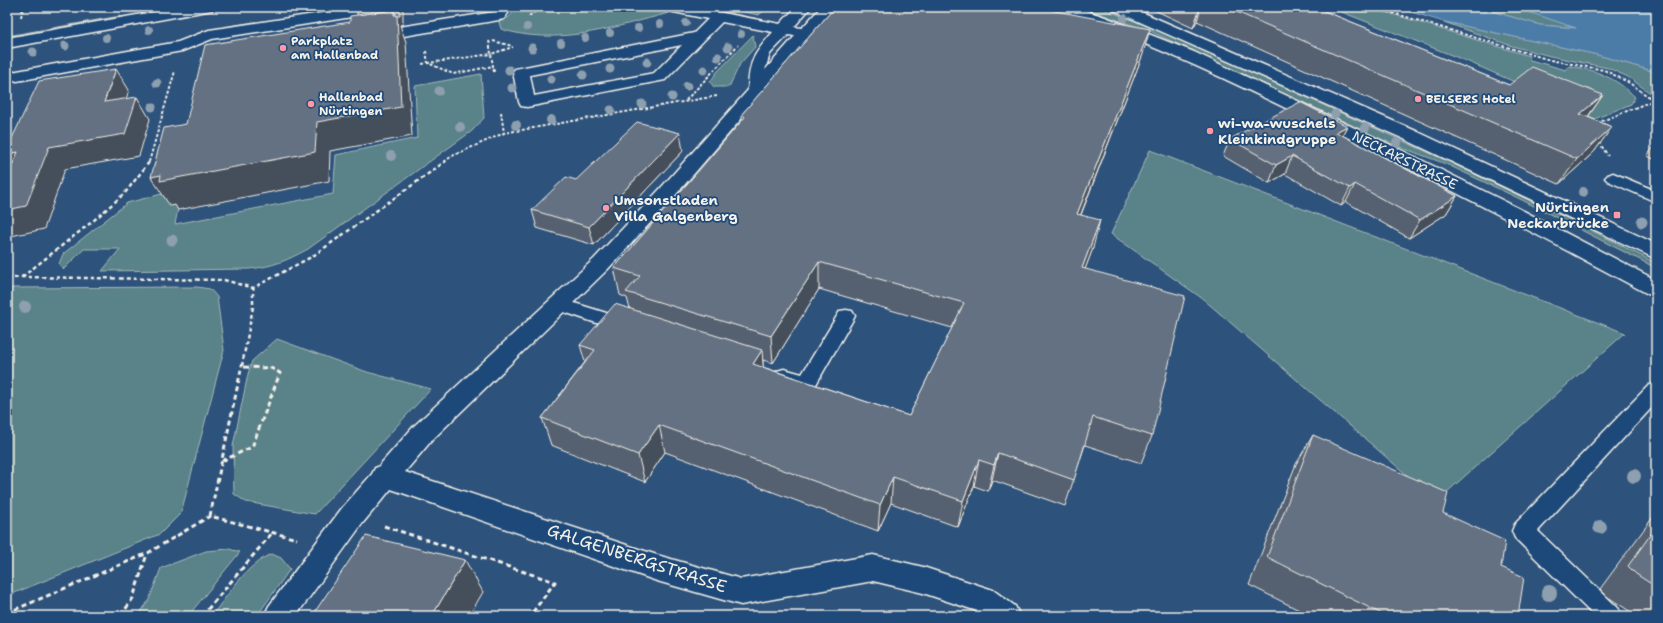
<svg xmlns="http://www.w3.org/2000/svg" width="1663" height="623" font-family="'Shantell Sans',sans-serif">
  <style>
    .green { fill: #5a8289; stroke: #a7bab8 }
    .water { fill: #4b7ba8; stroke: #8faac2 }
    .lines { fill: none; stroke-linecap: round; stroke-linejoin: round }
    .lane-casing { stroke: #f4f1e8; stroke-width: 3 }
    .street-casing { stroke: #f4f1e8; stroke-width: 3 }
    .primary-casing { stroke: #f4f1e8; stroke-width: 3 }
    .path-far2 { stroke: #f4f1e8; stroke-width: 2; stroke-dasharray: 3 2; stroke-linecap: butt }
    .path-far1 { stroke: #f4f1e8; stroke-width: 2.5; stroke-dasharray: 4 3; stroke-linecap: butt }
    .path { stroke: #f4f1e8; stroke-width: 3; stroke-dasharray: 5 3.5; stroke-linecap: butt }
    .lane { fill: #1f4a7a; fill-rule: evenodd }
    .street { fill: #1f4a7a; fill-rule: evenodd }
    .primary { fill: #1f4a7a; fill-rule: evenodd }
    .tree { fill: #8ea0b0 }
    .wall { fill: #556171; stroke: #f4f1e8; fill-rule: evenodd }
    .shaded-wall { fill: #454f5c; stroke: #f4f1e8 }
    .building { fill: #637183; stroke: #f4f1e8 }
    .poi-dot { fill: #ff9aa2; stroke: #1f4a7a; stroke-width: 1.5 }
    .labels { text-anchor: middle; stroke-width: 3.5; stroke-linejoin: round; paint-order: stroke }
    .far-poi-label { font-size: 12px; font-weight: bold; fill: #f4f1e8; stroke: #1f4a7a; text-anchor: start }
    .poi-label { font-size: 14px; font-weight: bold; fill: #f4f1e8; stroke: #1f4a7a; text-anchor: start }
    .street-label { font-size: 14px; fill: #f4f1e8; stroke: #1f4a7a }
    .near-street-label { font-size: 17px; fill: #f4f1e8; stroke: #1f4a7a }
  </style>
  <rect width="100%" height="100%" fill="#2d527c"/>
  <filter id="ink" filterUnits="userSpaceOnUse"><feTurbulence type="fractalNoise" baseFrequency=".025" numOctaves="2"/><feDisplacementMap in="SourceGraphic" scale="8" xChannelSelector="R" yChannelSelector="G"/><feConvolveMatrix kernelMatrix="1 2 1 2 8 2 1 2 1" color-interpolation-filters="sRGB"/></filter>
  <g filter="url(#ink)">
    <g class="green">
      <path d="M518,7H643L669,13C615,27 556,47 501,29L499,22L509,17Z"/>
      <path d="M719,7H768L759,15Z"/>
      <path d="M1080,7H1098L1155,29L1445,160L1577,223L1656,263V268L1518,198L1446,164L1392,144L1150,31Z"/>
      <path d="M1329,7H1362L1392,14L1529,56L1530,60L1566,70L1569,66C1594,69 1617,78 1635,97L1631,104L1592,120L1531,89L1464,60Z"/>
      <path d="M1477,7H1514L1578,28L1540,25Z"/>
      <path d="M120,16V19L7,38V36Z"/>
      <path d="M1441,21L1598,55L1655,72L1656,97L1628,77L1608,68L1550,56L1512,46Z"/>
      <path d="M753,35L755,47L740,64L729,87H714L710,82L717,72Z"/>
      <path d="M481,74L484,118L472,131L308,249C288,260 272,267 249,269L102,271L120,249H84L64,269L59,264L63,254L127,203L173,191L170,206L179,204L175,224L333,194L336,155L417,138L415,86Z"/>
      <path d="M1150,150L1625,333L1437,501L1203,299L1111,234Z"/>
      <path d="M197,287L210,289L217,297L224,350L181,513L160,534L7,596V288Z"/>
      <path d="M277,339L367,372L431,389L315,514L246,502L234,494L233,446L248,374L252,361Z"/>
      <path d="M229,549L240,552L188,616H138L149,600L161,568L206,551Z"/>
      <path d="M272,554L281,558L290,569L257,616H211C229,595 246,564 272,554Z"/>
    </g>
    <path class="water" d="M1394,7H1477L1540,25L1576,28L1514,7H1656V72L1598,55L1441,21Z"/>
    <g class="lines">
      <defs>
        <g id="lane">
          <path d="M1613,173L1656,191V202L1608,181L1605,178L1608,175Z"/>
          <path d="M558,298L632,321L635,326L632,331L626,333L552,308L549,304L552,300Z"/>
          <path d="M846,310L852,311L855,316L814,388L807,390L777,381L774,376L777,371L784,369L802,374L840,311Z"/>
          <path d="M1656,383V403L1538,531L1618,608L1622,616H1594L1515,538L1512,531L1515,524L1649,385Z"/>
        </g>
        <g id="street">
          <path d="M361,7H397L395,10L390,11L212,39L182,51L17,81L11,79L9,76L11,73L17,71L178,42L209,30Z"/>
          <path d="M498,7H512L504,19L499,20L374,41L369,39L366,36L369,33L374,31L494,12Z"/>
          <path d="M662,7H692L780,24L796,7H811L794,27L802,28L821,7H836L812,37L673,198L608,269L432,440L405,472L657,555L741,579L873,555L923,567L993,590L1015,606L1020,616H982L974,610L923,593L873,581L741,605L657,581L391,489L362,524L296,616H264L269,606L342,508L372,474L375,468L378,467L414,426L594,259L659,190L748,90C749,60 754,54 773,32L722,22L665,80L527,107L521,106L519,102L513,72L515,69L694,33L708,19L664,10ZM788,35L795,36L765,70L770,54ZM682,45L654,73L534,96L530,75Z"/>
        </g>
        <g id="primary">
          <path d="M182,7H214L212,10L207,11L7,48V38Z"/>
          <path d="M1053,7H1075L1105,17L1194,52L1399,149L1516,207L1656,280V296L1648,294C1535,233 1420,173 1304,117C1222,77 1142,39 1055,10Z"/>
          <path d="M1111,7H1130L1416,131L1656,244V259L1404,139L1113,10Z"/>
        </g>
      </defs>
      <use href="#lane" class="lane-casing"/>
      <use href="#street" class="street-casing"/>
      <use href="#primary" class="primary-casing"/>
      <g class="path-far2">
        <path d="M1373,7L1550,60L1604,70L1628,82L1656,102"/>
        <path d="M529,16L541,7"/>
        <path d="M21,17L23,8L27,7"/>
        <path d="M493,41L512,46"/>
        <path d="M426,51L428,63L453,74L493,66"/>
        <path d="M422,64L491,54L489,40"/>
        <path d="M494,72L491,54L513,47"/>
        <path d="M686,100L738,45"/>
        <path d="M501,112L504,133"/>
        <path d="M1597,123L1652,101"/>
        <path d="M1599,142L1608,156"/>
        <path d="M149,162L175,71"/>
        <path d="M444,162L452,156L504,133L717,96"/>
      </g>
      <g class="path-far1">
        <path d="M22,277L93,221L125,193L150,161"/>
        <path d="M7,279L21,277L224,280L253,288L313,256L446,161"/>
        <path d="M242,366L253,307V288"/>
      </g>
      <g class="path">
        <path d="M222,461L252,447L280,373L271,368L242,367"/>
        <path d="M210,516L242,365"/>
        <path d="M384,526L555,582L530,616"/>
        <path d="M7,613L148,553L210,516L297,539"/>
        <path d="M121,616L133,598L147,554"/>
        <path d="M202,616L272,533"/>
      </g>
      <use href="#lane" class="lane"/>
      <use href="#street" class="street"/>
      <use href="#primary" class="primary"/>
    </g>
    <g class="tree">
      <circle cx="1124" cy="18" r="4"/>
      <circle cx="686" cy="23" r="4"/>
      <circle cx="660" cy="24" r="4"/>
      <circle cx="527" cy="27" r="4"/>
      <circle cx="638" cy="28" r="4"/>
      <circle cx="149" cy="30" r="4"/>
      <circle cx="610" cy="33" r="4"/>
      <circle cx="741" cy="34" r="4"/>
      <circle cx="106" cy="38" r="4"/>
      <circle cx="585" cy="38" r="4"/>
      <circle cx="561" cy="43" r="4"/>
      <circle cx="65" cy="46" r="4.5"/>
      <circle cx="728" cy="47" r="4.5"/>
      <circle cx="532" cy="48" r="4.5"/>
      <circle cx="33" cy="52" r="4.5"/>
      <circle cx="718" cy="57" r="4.5"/>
      <circle cx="647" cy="62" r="4.5"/>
      <circle cx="610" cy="69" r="4.5"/>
      <circle cx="509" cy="70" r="4.5"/>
      <circle cx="704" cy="70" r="4.5"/>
      <circle cx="583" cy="75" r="4.5"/>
      <circle cx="551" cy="79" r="4.5"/>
      <circle cx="157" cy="83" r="4.5"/>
      <circle cx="687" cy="86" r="4.5"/>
      <circle cx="512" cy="88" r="4.5"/>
      <circle cx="439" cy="91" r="4.5"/>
      <circle cx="672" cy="97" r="4.5"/>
      <circle cx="642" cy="104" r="4.5"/>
      <circle cx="152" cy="107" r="4.5"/>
      <circle cx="611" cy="110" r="4.5"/>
      <circle cx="1335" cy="114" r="4.5"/>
      <circle cx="551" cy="120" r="5"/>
      <circle cx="516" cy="125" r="5"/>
      <circle cx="460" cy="127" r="5"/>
      <circle cx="1365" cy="128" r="5"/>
      <circle cx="1397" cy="143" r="5"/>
      <circle cx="391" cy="156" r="5"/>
      <circle cx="1583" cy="192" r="5"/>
      <circle cx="1642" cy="222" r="5.5"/>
      <circle cx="172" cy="240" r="5.5"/>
      <circle cx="25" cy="307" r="6"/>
      <circle cx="1634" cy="476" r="7"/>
      <circle cx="1600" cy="527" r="7"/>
      <circle cx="1549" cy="593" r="8"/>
    </g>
    <g class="wall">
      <path d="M835,7H1037L1143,54L1081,215L1093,248L1085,269L1152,436L1141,463L1085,445L1065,506L992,480L988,491L974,486L958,527L891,503L878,531L665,452L645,482L551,445L542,418L585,362L580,345L630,309L627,298L620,295L614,268L742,120V114ZM819,289L952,328L909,416L763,367V360L773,363Z"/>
      <path d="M1148,7H1314L1509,85L1603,95L1588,117L1612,127L1594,152L1559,184L1197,21L1193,28Z"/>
      <path d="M1347,126L1342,135L1457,196L1446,214L1409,238L1346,202L1341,206L1285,174L1269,183L1223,156L1230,139Z"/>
      <path d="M1656,144V160L1647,156Z"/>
      <path d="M683,151L594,245L537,228L532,210Z"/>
      <path d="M1313,435L1443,513L1501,567L1518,616H1311L1249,585L1296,464Z"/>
      <path d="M1656,513V616H1637L1608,597L1600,589Z"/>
    </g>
    <g class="shaded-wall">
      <path d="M400,7H403V24L400,25L406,42L412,136L330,151L329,181L178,210L175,205L170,206L151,177L317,122L394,15V10Z"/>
      <path d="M1200,7H1201L1197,21L1193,28Z"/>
      <path d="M1150,29L1143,54L1070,242L1077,214Z"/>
      <path d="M116,69L129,90L118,124L104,102Z"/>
      <path d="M1603,95L1586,119L1580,114Z"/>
      <path d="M137,97L150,119L139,156L65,169L44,229L11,236L7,231V210L49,147Z"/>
      <path d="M1347,126L1338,143L1336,132Z"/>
      <path d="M1612,127L1594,152L1559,184L1577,159Z"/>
      <path d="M680,133L683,151L594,245L589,227Z"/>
      <path d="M18,152L23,177L7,156V154Z"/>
      <path d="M1292,156L1285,174L1269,183L1276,165Z"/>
      <path d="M1355,184L1346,202L1341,206L1350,188Z"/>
      <path d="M1457,196L1446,214L1409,238L1420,220Z"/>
      <path d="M1100,220L1093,248L1075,296L1082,268Z"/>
      <path d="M819,262V289L773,363L771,336Z"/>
      <path d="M762,350L764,378L753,364Z"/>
      <path d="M659,425L665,452L645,482L638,455Z"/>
      <path d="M998,453L992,480L988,491L994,465Z"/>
      <path d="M979,460L974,486L958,527L963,501Z"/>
      <path d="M893,477L891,503L878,531L880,505Z"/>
      <path d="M465,560L483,592L469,616H432Z"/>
    </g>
    <g class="building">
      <path d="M366,7H400V16H397L394,10L357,15V9Z"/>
      <path d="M835,7H1035L1150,29L1077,214L1100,220L1082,268L1185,296L1152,436L1093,417L1074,480L998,453L994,465L979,460L963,501L893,477L880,505L659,425L638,455L542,418L595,350L580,345L615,304L762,350L753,364L909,416L964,303L819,262L771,336L626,292L640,276L614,268L745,117L742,114Z"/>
      <path d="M1225,7H1314L1509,85L1532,67L1603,95L1580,114L1612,127L1577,159Z"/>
      <path d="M394,10V15H397L401,107L317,122L315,152L160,181L161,175L151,177L164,128L186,124L205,45L350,22V16Z"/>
      <path d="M116,69L104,102L137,97L125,134L49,147L26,206L7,210V177L18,152L7,154V149L39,81Z"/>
      <path d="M1300,102L1347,126L1336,132L1457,196L1420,220L1355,184L1350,188L1292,156L1276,165L1230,139Z"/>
      <path d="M637,122L680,133L589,227L532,210L566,177L576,180Z"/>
      <path d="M1313,435L1448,493L1443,513L1505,541L1501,567L1524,577L1518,616H1386L1267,557Z"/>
      <path d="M1656,527V587L1636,574L1628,566Z"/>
      <path d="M366,536L465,560L432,616H312Z"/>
    </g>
  </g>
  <g class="poi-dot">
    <circle cx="283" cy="48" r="4"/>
    <circle cx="1418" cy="99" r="4"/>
    <circle cx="311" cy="104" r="4"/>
    <circle cx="1210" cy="131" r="4"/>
    <circle cx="606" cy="208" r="4"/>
    <rect x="1613" y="211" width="8" height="8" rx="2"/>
  </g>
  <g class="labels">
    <g class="far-poi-label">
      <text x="291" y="45">Parkplatz<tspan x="291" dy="14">am Hallenbad</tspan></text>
      <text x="319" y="101">Hallenbad<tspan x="319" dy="14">Nürtingen</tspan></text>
      <text x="1426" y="103">BELSERS Hotel</text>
    </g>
    <g class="poi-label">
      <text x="1218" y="128">wi-wa-wuschels<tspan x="1218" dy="16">Kleinkindgruppe</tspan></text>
      <text x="614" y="205">Umsonstladen<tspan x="614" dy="16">Villa Galgenberg</tspan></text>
      <text x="1609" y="212" text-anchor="end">Nürtingen<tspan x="1609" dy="16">Neckarbrücke</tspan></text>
    </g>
    <g class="street-label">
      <text transform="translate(1405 160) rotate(26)" y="5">NECKARSTRASSE</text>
    </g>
    <g class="near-street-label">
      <text transform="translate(637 558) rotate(18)" y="6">GALGENBERGSTRASSE</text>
    </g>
  </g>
  <rect width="1663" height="623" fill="none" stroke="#1f4a7a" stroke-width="24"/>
  <rect x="12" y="12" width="1639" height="599" fill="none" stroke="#f4f1e8" stroke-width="1.5" filter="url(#ink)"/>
</svg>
